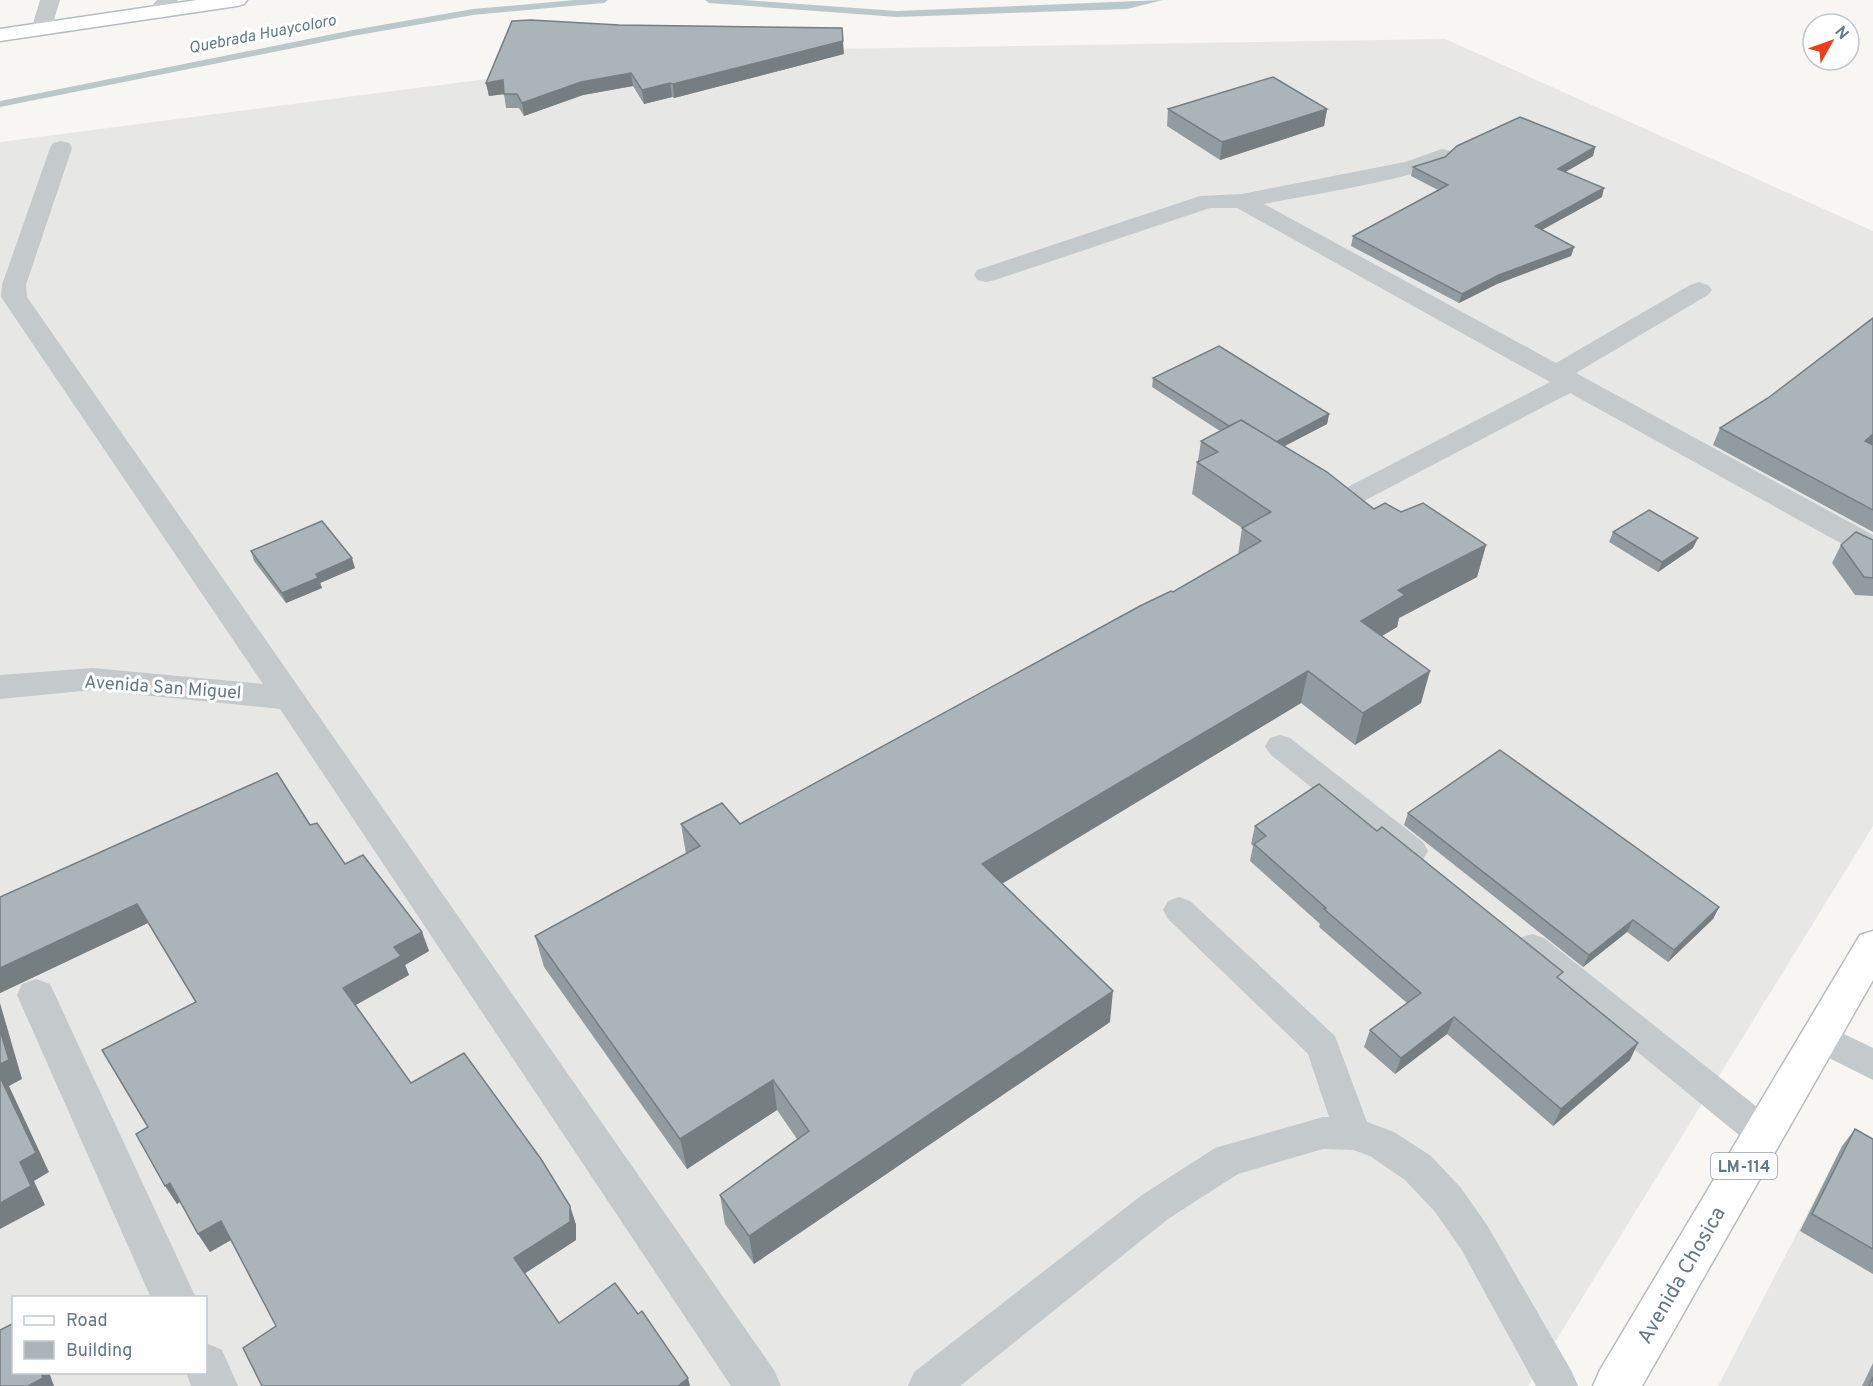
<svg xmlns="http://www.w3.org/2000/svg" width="1873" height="1386" font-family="Overpass,sans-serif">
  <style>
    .built { fill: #e7e8e6; fill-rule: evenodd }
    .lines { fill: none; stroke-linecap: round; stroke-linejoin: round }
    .stream { fill: #bac8cc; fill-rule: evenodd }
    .secondary-casing { stroke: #b6bcc0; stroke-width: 3 }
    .primary-casing { stroke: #b7bcbf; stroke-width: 3 }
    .service { fill: #c4c9cb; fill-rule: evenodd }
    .minor { fill: #c4c9cb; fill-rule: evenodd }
    .secondary { fill: #fff; fill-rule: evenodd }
    .primary { fill: #fff; fill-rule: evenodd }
    .wall { fill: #929b9f }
    .shaded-wall { fill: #777e82 }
    .building { fill: #aab4b9; stroke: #777e82; stroke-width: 1.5 }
    .labels { text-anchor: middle; stroke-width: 6; stroke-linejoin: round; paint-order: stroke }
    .far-water-label { font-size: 16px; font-style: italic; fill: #5f7b83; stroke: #fff }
    .shield { fill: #fff; stroke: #92a1aa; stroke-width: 1.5 }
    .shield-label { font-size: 16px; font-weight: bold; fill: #647986 }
    .street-label { font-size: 18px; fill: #647986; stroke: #fff }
    .near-street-label { font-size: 21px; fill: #647986; stroke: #fff }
  </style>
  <rect width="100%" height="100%" fill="#f7f6f3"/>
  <g class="built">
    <path d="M1445,39L1873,231V826L1528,1386H0V142L703,51ZM14,1298H206V1372H14Z"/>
    <path d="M1842,1146L1873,1163V1386H1718Z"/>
  </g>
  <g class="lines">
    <g class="stream">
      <path d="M575,0H608L604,3L473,15L353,36L0,107V101L353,30L473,9Z"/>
      <path d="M705,0H745L897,11L1163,0L1127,9L897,17L709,3Z"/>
    </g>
    <defs>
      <path id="secondary" d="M197,0H247L244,4L237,6L0,41V29Z"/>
      <path id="primary" d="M1873,931V980L1642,1386H1593L1600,1370L1860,935Z"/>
    </defs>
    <use href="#secondary" class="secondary-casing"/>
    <use href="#primary" class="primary-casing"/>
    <g class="service">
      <path d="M1280,735L1290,738L1423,842L1428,851L1423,860L1412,863L1401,860L1270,754L1265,746L1270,738Z"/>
      <path d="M1179,897L1190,901L1335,1036L1367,1122L1394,1132L1431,1156L1461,1188L1487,1225L1572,1372L1578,1386H1536L1461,1249L1435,1212L1405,1180L1370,1156L1353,1150L1323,1149L1238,1174L1168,1219L960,1386H908L914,1372L1142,1195L1215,1148L1323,1117H1329L1308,1054L1168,919L1163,910L1168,901Z"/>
      <path d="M1532,934L1544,938L1776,1122L1781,1133L1776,1144L1763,1149L1750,1144L1520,956L1516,947L1520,938Z"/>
      <path d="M1821,1023L1873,1048V1080L1809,1048L1804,1038L1809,1028Z"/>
    </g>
    <g class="minor">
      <path d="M40,0H60L51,30L48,34H34L31,30Z"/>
      <path d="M157,0H178L161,18H147L144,14Z"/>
      <path d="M61,141L69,143L72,148L26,285L27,297L774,1370L781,1386H731L280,709L93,690L0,699V675L93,668L263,684L1,297L2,285L50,148L53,143Z"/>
      <path d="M1442,149L1450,151L1453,156C1439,176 1296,197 1264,204L1556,363L1690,285L1699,282L1708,285L1712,290L1708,295L1576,373L1873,535V558L1862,555L1570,393L1362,502L1352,505L1342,502L1337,496L1342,490L1550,382L1237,208H1210L995,280L986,282L977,280L974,275L977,270L1200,196L1242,194L1405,162Z"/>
      <path d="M36,979L50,984L196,1298H151L17,995L22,984Z"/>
      <path d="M206,1343L222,1350L238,1386H191L186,1372H206Z"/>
    </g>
    <use href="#secondary" class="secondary"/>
    <use href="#primary" class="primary"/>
  </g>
  <g class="wall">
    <path d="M844,54L674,98L672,97L644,104L633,86L583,95L524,116L519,108H506L504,94L489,96L486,83Z"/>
    <path d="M1168,109H1327L1324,126L1220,160L1167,126Z"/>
    <path d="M1595,147L1593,156L1565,172L1602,197L1542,230L1574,247L1571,256L1497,284L1459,303L1351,246L1353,236L1438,190L1411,176L1413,167Z"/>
    <path d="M1873,318V532L1713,445L1720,428L1768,398Z"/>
    <path d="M1153,378L1329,414L1327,424L1284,446L1374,509L1401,512L1486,545L1477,577L1399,618L1397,627L1382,636L1421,703L1355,745L1301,703L1002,884L1110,1022L754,1264L725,1224L720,1195L797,1139L777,1110L687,1169L544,967L535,936L686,854L681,824H740L1173,592L1238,555L1242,528L1192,494L1197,462L1198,461L1201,441L1220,431L1152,387Z"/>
    <path d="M1613,532L1693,548L1658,572L1609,542Z"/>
    <path d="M1870,540H1873V596L1855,595L1832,563L1841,545Z"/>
    <path d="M251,551L355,568L320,583L322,588L286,603L254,561Z"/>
    <path d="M1408,813L1719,907L1713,919L1668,962L1627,932L1583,967L1404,825Z"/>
    <path d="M310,825L345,864L422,932L429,951L405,965L409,975L356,1005L411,1083L570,1206L576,1225V1240L525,1273L559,1323L638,1314L688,1378L276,1326L231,1239L210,1252L198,1234L180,1202L177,1204L148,1127L196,1003L148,923L0,993V897Z"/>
    <path d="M1255,826L1560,980L1630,1060L1553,1126L1447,1034L1395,1074L1364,1047L1370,1030L1407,1003L1319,927L1320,924L1250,861L1253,846L1251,844Z"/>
    <path d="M1855,1129L1873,1139V1274L1800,1231L1842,1146Z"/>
    <path d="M1873,1363V1386H1862Z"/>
  </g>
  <g class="shaded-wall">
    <path d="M843,41L844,54L674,98L673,84Z"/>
    <path d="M631,73L633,86L583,95L524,116L522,103L581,82Z"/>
    <path d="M503,80L505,94L489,96L486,83Z"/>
    <path d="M670,83L672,97L644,104L642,90Z"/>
    <path d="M1327,109L1324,126L1220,160L1222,142Z"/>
    <path d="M1595,147L1593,156L1555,178L1558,169Z"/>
    <path d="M1604,188L1602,197L1532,235L1535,226Z"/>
    <path d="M1574,247L1571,256L1497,284L1459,303L1462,294L1499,275Z"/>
    <path d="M1329,414L1327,424L1262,458L1264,448Z"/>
    <path d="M1873,434V444L1857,458L1865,441Z"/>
    <path d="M1698,538L1693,548L1658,572L1662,562Z"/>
    <path d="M1486,545L1477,577L1399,618L1397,627L1353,653L1361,621L1398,590Z"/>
    <path d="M352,558L355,568L320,583L322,588L286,603L282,593L316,574Z"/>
    <path d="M1308,671L1301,703L981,896L982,864Z"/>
    <path d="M1430,671L1421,703L1355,745L1363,713Z"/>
    <path d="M137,904L148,923L0,993V968Z"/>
    <path d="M1719,907L1713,919L1668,962L1674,950Z"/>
    <path d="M1633,920L1627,932L1583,967L1589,955Z"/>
    <path d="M422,932L429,951L405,965L409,975L352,1007L343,988L394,947Z"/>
    <path d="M1113,991L1110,1022L754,1264L749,1236Z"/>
    <path d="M0,1003L22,1079L9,1086L49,1172L34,1181L45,1205L0,1229V1203L20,1162L0,1077Z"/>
    <path d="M1454,1017L1447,1034L1395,1074L1401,1058Z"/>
    <path d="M1638,1043L1630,1060L1553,1126L1561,1109Z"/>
    <path d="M773,1080L777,1110L687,1169L680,1139Z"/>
    <path d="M170,1183L181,1201L177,1204L165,1186Z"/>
    <path d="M570,1206L576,1225V1240L521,1276L514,1258Z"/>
    <path d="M221,1221L233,1239L210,1252L198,1234Z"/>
    <path d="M41,1372H49L54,1386H28Z"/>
    <path d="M688,1378L690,1386H678Z"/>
  </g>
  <g class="building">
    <path d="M531,20L619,25L842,28L843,41L673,84L670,83L642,90L631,73L581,82L522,103L517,94H504L503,80L486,83L512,21Z"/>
    <path d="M1273,77L1327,109L1222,142L1168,109Z"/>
    <path d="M1520,117L1595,147L1558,169L1604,188L1535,226L1574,247L1499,275L1462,294L1353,236L1448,185L1413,167L1445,157L1457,146Z"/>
    <path d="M1873,318V434L1865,441L1873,445V510L1720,428L1768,398Z"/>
    <path d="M1219,346L1329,414L1276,442L1241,420L1229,426L1153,378Z"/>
    <path d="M1241,420L1327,472L1374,509L1385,503L1401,512L1423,503L1486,545L1398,590L1405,595L1361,621L1430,671L1363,713L1308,671L982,864L1113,991L749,1236L720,1195L809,1131L773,1080L680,1139L535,936L700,846L681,824L722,803L740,824L1140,606L1171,591L1173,592L1261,541L1242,528L1271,512L1197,462L1218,452L1201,441Z"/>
    <path d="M1649,510L1698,538L1662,562L1613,532Z"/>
    <path d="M322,521L352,558L316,574L318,578L282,593L251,551Z"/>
    <path d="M1856,532L1873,540V578L1864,577L1841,545Z"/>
    <path d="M1500,750L1719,907L1674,950L1633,920L1589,955L1408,813Z"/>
    <path d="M277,773L310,825L317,823L345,864L363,855L422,932L394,947L401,956L343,988L411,1083L464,1053L541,1159L570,1206V1222L514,1258L559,1323L615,1283L638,1314L642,1311L688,1378L678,1386H262L243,1348L276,1326L221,1221L198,1234L170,1183L165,1186L136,1134L148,1127L102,1050L196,1002L137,904L0,968V897Z"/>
    <path d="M1319,784L1377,831L1382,827L1563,972L1557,977L1638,1043L1561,1109L1454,1017L1401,1058L1370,1030L1421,993L1324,909L1326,908L1254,844L1266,836L1255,826Z"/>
    <path d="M0,1030L9,1060L0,1064Z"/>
    <path d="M0,1077L36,1153L20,1162L31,1186L0,1203Z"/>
    <path d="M1855,1129L1873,1139V1249L1812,1214Z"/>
    <path d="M14,1323V1372H41L43,1378L28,1386H0V1330Z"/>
    <path d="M1873,1377V1386H1869Z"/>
  </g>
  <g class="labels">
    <g class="far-water-label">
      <text transform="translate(262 33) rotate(-11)" y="6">Quebrada Huaycoloro</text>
    </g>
    <rect class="shield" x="1711" y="1153" width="66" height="26" rx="4.5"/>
    <g class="shield-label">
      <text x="1744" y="1172">LM-114</text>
    </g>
    <g class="street-label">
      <text transform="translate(163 687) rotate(4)" y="6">Avenida San Miguel</text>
    </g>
    <g class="near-street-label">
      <text transform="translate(1681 1275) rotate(-60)" y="7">Avenida Chosica</text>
    </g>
  </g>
  <rect x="12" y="1296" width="195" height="78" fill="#ffffff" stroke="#c1c9cf" stroke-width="1.5"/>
  <rect x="24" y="1316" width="30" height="9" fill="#ffffff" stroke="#c1c9cf" stroke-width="1.5"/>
  <text x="66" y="1326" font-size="18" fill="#647986">Road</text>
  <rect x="24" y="1341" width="30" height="18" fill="#aab4b9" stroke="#c1c9cf" stroke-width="1.5"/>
  <text x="66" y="1356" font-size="18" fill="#647986">Building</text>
  <g transform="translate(1831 42) rotate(50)"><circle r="28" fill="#ffffff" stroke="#c1c9cf" stroke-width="1.5"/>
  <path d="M0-4.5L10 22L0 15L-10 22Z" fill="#ec3d1d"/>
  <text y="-9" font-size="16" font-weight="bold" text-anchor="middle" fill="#647986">N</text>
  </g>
</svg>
